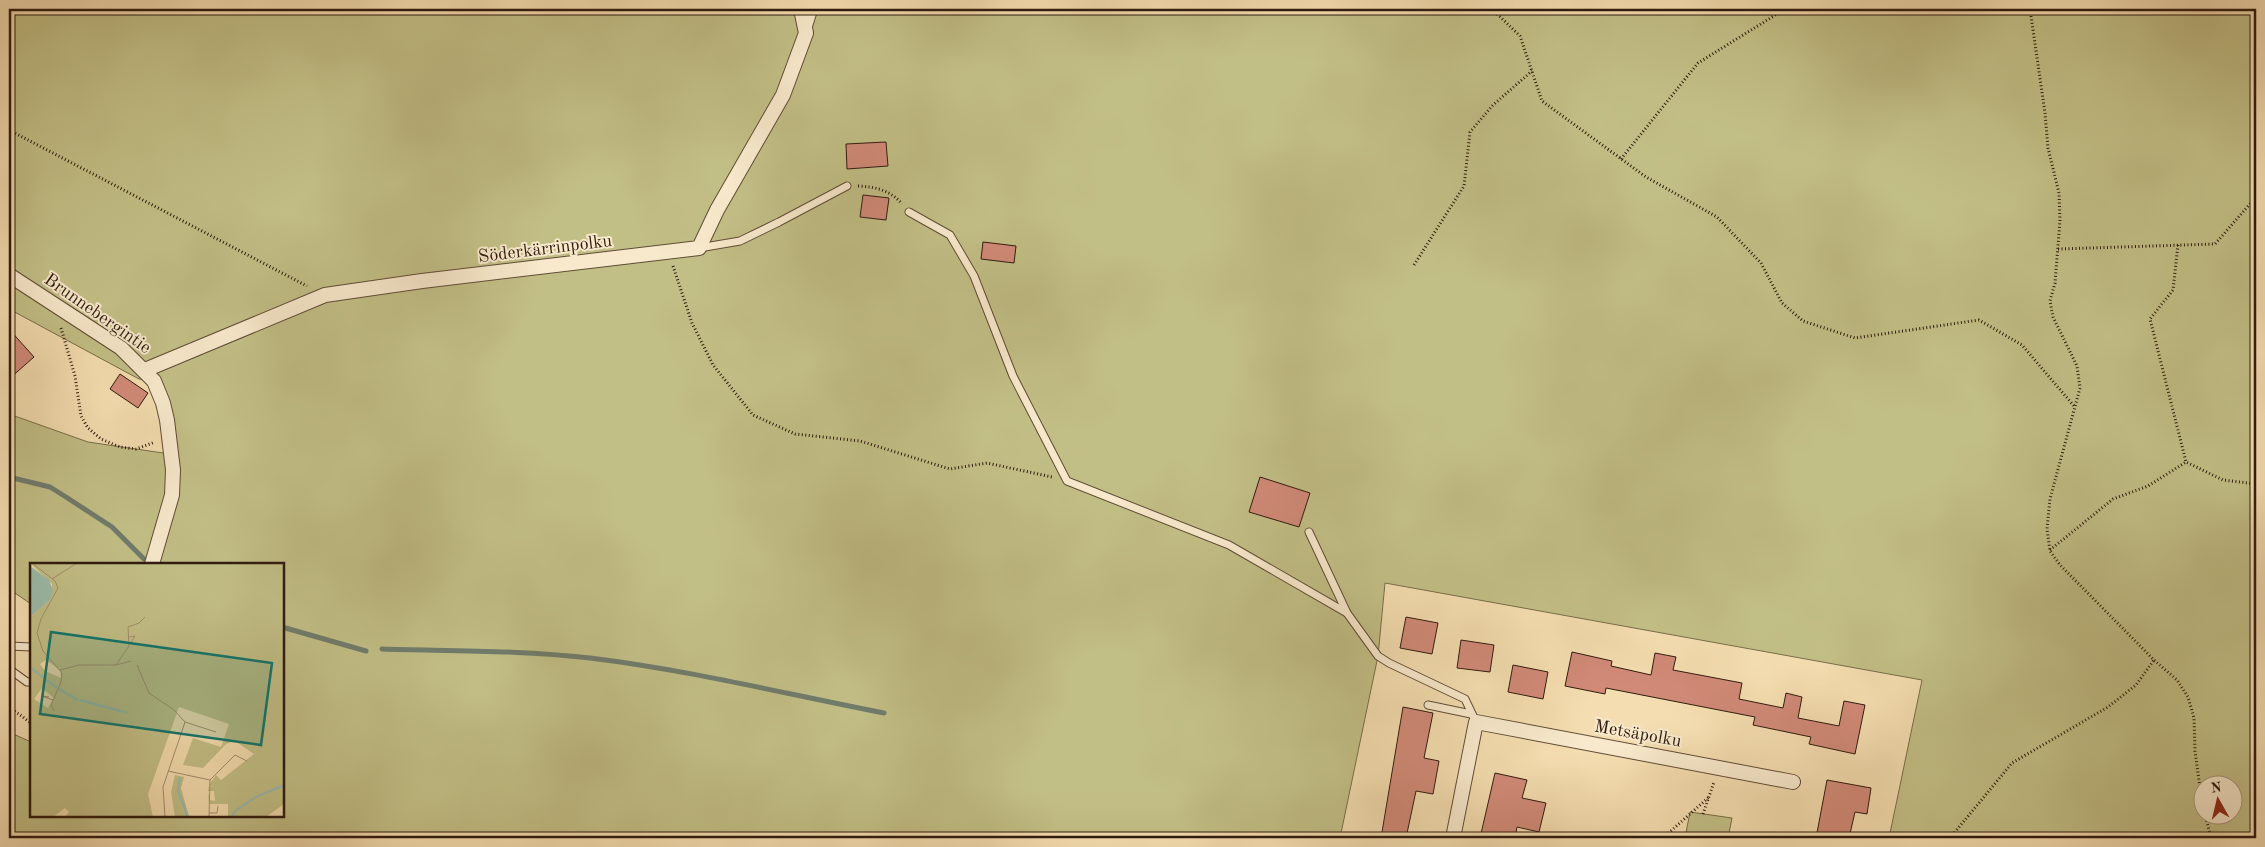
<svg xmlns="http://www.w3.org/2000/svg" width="2265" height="847" font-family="'Old Standard TT',serif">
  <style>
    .green { fill: #c2bf86; stroke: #786d4a; fill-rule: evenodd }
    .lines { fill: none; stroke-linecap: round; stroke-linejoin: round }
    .stream { stroke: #707c6c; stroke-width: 5 }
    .building { fill: #d18a78; stroke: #2f1b0e }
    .lane-casing { stroke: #604c36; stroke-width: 9 }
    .street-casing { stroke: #604c36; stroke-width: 16 }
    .path { stroke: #2f1b0e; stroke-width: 3; stroke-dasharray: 1 2.5; stroke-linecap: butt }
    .lane { stroke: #f8e9cc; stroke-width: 7 }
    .street { stroke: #f8e9cc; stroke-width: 14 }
    .labels { text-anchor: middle; stroke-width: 4; stroke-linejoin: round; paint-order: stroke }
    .street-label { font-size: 18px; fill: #2f1b0e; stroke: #f8e9cc }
    .inset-river { fill: none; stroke: #9cbcab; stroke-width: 2.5 }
    .inset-road { fill: none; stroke: #a58f6f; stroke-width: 1 }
    .view { fill: #0f766e; fill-opacity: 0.15; stroke: #0f766e; stroke-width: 2.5 }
    .inset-edge { fill: none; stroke: #2f1b0e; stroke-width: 2.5 }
  </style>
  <rect width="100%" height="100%" fill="#f4ddb0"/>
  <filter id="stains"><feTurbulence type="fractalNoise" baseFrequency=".004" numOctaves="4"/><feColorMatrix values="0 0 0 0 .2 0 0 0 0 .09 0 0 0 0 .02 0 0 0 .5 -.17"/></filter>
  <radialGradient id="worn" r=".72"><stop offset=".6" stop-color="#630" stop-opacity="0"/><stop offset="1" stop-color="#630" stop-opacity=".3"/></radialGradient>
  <g class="green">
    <path d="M9,9H2256V838H1889L1922,680L1385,583L1378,656L1340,838H9V732L31,742V816H282V564H31V604L9,589V414L88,442L170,454L154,381L139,379L9,309ZM2202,784H2232V814H2202Z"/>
    <path d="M1690,812L1732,818L1728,838H1685Z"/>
  </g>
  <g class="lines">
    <g class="stream">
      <path d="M9,477L50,487L66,497L112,527L144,559"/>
      <path d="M282,627L366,651"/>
      <path d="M382,649C451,651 521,650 590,658C689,670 786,694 884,713"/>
    </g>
  </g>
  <g class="building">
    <path d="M886,142L888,166L847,169L846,144Z"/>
    <path d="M863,195L889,198L886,220L860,217Z"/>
    <path d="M983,242L1016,246L1014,263L981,259Z"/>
    <path d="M9,329L34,357L9,379Z"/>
    <path d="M120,374L148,393L138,408L110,389Z"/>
    <path d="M1260,477L1310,493L1299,527L1249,512Z"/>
    <path d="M1406,617L1438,623L1432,654L1400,648Z"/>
    <path d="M1461,640L1494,645L1490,672L1457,668Z"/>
    <path d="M1572,652L1612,661L1611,666L1651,675L1655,653L1676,657L1673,670L1742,683L1739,699L1783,708L1786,693L1802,697L1798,718L1839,726L1844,701L1865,705L1855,754L1809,744L1811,737L1753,725L1755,717L1606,688L1605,694L1565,686Z"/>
    <path d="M1513,665L1548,672L1543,699L1508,692Z"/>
    <path d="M1403,707L1433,713L1424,758L1439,761L1433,794L1416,791L1406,838H1381Z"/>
    <path d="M1495,773L1527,780L1522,798L1546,803L1539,832L1517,827L1515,838H1480Z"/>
    <path d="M1827,780L1871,788L1867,814L1855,812L1849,838H1816Z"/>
  </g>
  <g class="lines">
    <defs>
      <g id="lane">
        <path d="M808,28L814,9"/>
        <path d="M909,212L950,235L974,276L1013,376L1067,481L1229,545L1347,613L1378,656L1389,663L1465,699L1476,722"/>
        <path d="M699,248L740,241L779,222L847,186"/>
        <path d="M1309,532L1347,613"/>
        <path d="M9,646L31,647"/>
        <path d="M9,669L27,682H31"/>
        <path d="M1428,705L1471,714"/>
      </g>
      <g id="street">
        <path d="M9,275L121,348L154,381L163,403L167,420L173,470L172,495L152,564"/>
        <path d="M145,370L325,295L422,281L699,248L717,210L783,95L806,33L801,9"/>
        <path d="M1453,838L1476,722L1793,782"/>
      </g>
    </defs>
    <use href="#lane" class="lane-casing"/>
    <use href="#street" class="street-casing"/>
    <g class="path">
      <path d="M1492,9L1520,36L1542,101L1646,177L1717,217L1761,263L1782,303L1803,321L1855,338L1979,320L2022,345L2074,406"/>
      <path d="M2030,9L2045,113L2048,148L2059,193L2060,221L2055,283L2050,301L2053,317L2077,366L2080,388L2050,499L2047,529L2050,551L2060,565L2154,660L2177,680L2188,697L2194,718L2195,751L2202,803"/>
      <path d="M9,130L307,286"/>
      <path d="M1621,159L1698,63L1785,9"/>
      <path d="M858,186C876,187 890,190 902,204"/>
      <path d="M2178,245L2173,290L2150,319L2186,462"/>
      <path d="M2058,249L2215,244L2256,197"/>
      <path d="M1414,265L1464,186L1470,132L1493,105L1532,71"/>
      <path d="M673,266L692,323L713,365L753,415L795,434L860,441L950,469L987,463L1052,477"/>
      <path d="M61,328L75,376L81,416L88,428L101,439L120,447L136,449L155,442"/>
      <path d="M2050,550L2113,499L2148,486L2186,462L2223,480L2256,484"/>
      <path d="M9,707L31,723"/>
      <path d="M1703,814L1714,782"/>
      <path d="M2205,814L2211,838"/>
      <path d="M1663,838L1709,797"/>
      <path d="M1950,838L2012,763L2108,707L2136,685L2154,660"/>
    </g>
    <use href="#lane" class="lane"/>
    <use href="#street" class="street"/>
  </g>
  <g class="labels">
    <g class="street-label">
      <text transform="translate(545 248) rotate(-7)" y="6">Söderkärrinpolku</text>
      <text transform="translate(98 313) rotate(35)" y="6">Brunnebergintie</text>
      <text transform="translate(1638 733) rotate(10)" y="6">Metsäpolku</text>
    </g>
  </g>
  <g transform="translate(30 563)">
    <rect width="254" height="254" fill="#f4ddb0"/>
    <path d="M0,0H254V241L236,254H198V241H179L178,230L180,237L185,238L184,228H178L179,223L183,224L179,222L186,212L191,217L224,191L205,178L196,181L173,205L153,202L163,175L191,184L199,161L149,144L118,231L123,254H35L39,249L35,245L23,254H0V54L20,37L22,21ZM16,97L30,107L31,115L15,108L10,101ZM12,125L24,135L18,145L4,136ZM145,212L154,214L151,225L159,254H145L141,229Z" fill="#c2bf86" fill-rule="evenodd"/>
    <path d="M0,3L19,17L23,28L20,37L0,54Z" fill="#9cbcab"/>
    <path class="inset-river" d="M0,104L27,125M29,126L48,137M50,137L98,150M150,214L148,228L158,254M202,254L205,248L226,234L254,222"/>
    <path class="inset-road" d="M2,0L25,18L28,25L11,56L7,70L13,88L32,110L31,119L21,142L24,148M22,16L47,0M99,74L105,73L100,81M86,102L101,98M107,102L119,130L144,147L155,159L186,169M30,107L49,102H86L99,83L98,64L109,60L115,54M19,134L12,133L23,137M138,208L180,217L205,192L217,198M179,250H187L188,243M135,254L133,224L155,159M179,254L180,217"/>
    <path class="view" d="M21,69L242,100L231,182L10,151Z"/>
    <rect width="254" height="254" class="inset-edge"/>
  </g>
  <rect width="2265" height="847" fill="none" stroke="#f4ddb0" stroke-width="30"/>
  <rect x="10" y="10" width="2245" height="827" fill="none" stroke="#2f1b0e" stroke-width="2.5"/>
  <rect x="15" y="15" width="2235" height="817" fill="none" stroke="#2f1b0e"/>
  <g transform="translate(2218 800) rotate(352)"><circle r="24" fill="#f8e9cc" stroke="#a89780"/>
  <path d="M0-4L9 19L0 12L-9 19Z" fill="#8f2418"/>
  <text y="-8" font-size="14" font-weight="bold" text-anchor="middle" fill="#2f1b0e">N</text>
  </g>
  <rect width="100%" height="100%" filter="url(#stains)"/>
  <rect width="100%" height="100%" fill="url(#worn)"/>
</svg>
